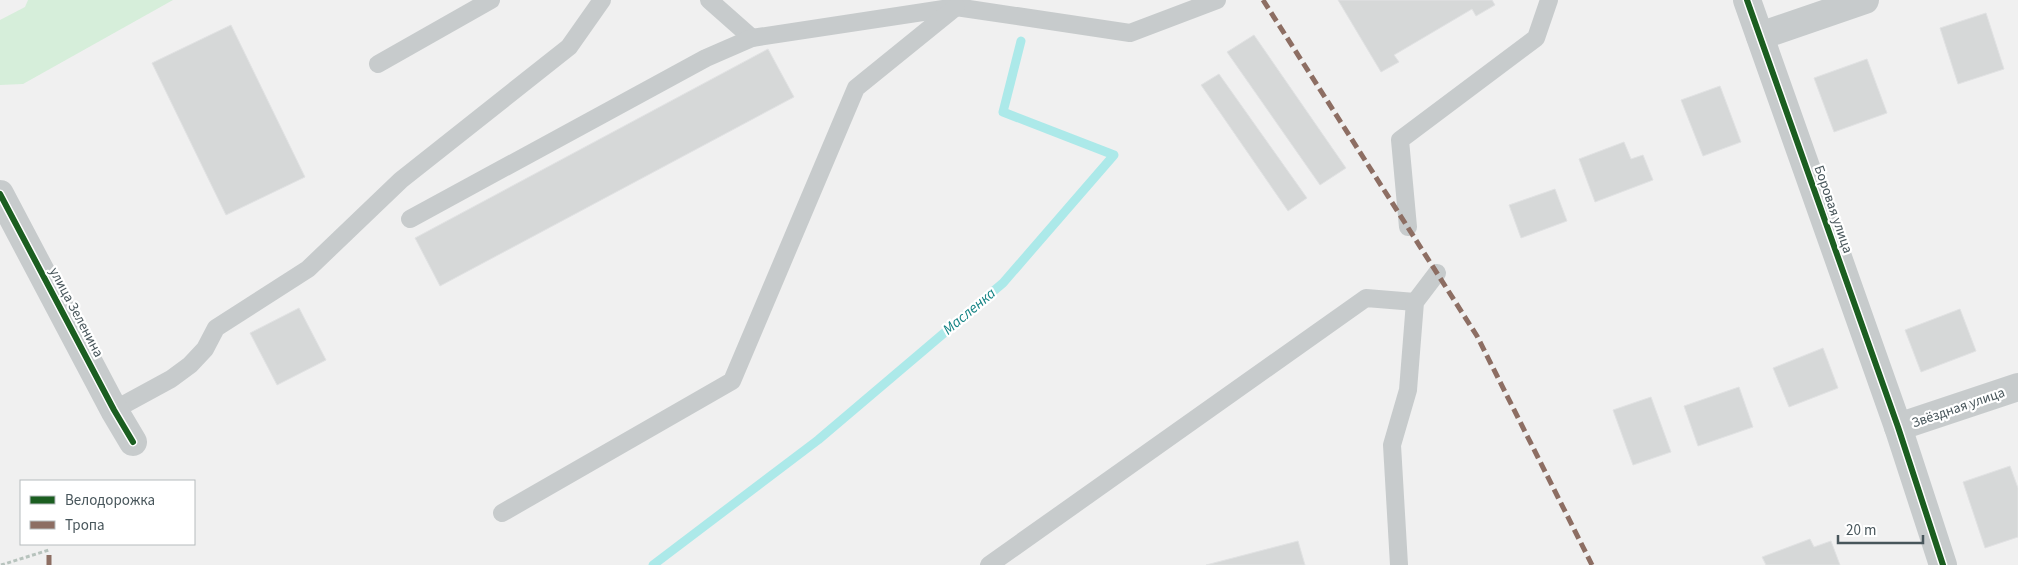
<svg xmlns="http://www.w3.org/2000/svg" width="2018" height="565" font-family="'Source Sans 3',sans-serif">
  <style>
    .green { fill: #d6eeda }
    .lines { fill: none; stroke-linecap: round; stroke-linejoin: round }
    .stream { stroke: #ace9e9; stroke-width: 9 }
    .building { fill: #d6d8d8; stroke: #e1e2e3 }
    .path { stroke: #b7c3bd; stroke-width: 3; stroke-dasharray: 4 2.5; stroke-linecap: butt }
    .service { stroke: #c7cbcc; stroke-width: 18 }
    .minor { stroke: #c7cbcc; stroke-width: 28 }
    .quiet { stroke: #8d6e63; stroke-width: 5; stroke-dasharray: 10 5; stroke-linecap: butt }
    .cycleway-casing { stroke: #fff; stroke-width: 9 }
    .cycleway { stroke: #1b5e20; stroke-width: 6 }
    .labels { text-anchor: middle; stroke-width: 4.5; stroke-linejoin: round; paint-order: stroke }
    .street-label { font-size: 14px; fill: #48565b; stroke: #fff }
    .water-label { font-size: 15px; font-style: italic; fill: #148384; stroke: #fff }
  </style>
  <rect width="100%" height="100%" fill="#f0f0f0"/>
  <path class="green" d="M28,0H173L23,84L0,85V20L25,7Z"/>
  <g class="lines">
    <path class="stream" d="M653,565L818,440L1003,283L1114,155L1003,112L1021,41"/>
  </g>
  <g class="building">
    <path d="M1338,0H1492L1495,5L1476,16L1472,9L1394,55L1399,62L1381,72Z"/>
    <path d="M1986,13L2004,69L1958,84L1940,28Z"/>
    <path d="M231,25L305,177L226,215L152,63Z"/>
    <path d="M1254,35L1346,168L1320,185L1227,52Z"/>
    <path d="M768,49L794,97L440,286L415,238Z"/>
    <path d="M1867,59L1887,113L1834,132L1814,78Z"/>
    <path d="M1219,74L1307,198L1288,211L1201,85Z"/>
    <path d="M1720,86L1741,142L1703,156L1681,100Z"/>
    <path d="M1624,142L1631,159L1643,155L1653,180L1595,202L1579,159Z"/>
    <path d="M1555,189L1567,221L1521,238L1509,205Z"/>
    <path d="M299,308L326,360L277,385L250,333Z"/>
    <path d="M1960,309L1976,351L1921,372L1905,330Z"/>
    <path d="M1823,348L1838,388L1789,407L1773,368Z"/>
    <path d="M1739,387L1753,427L1698,446L1684,406Z"/>
    <path d="M1651,397L1671,452L1633,465L1613,410Z"/>
    <path d="M2010,466L2018,488V537L1985,548L1963,482Z"/>
    <path d="M1810,539L1814,547L1831,541L1840,565H1766L1762,557Z"/>
    <path d="M1298,541L1305,565H1206Z"/>
  </g>
  <g class="lines">
    <path class="path" d="M1,565L49,550"/>
    <g class="service">
      <path d="M709,0L752,38"/>
      <path d="M378,64L491,0"/>
      <path d="M410,219L706,58L752,38L956,7L1130,33L1217,0"/>
      <path d="M1408,227L1400,140L1536,38L1549,0"/>
      <path d="M114,410L171,379L190,365L205,349L216,328L308,269L401,180L569,47L602,0"/>
      <path d="M502,513L732,381L856,88L956,7"/>
      <path d="M989,565L1366,298L1415,302"/>
      <path d="M1399,565L1392,445L1408,390L1415,302L1437,273"/>
    </g>
    <g class="minor">
      <path d="M1747,0L1898,427L1943,565"/>
      <path d="M1760,36L1865,0"/>
      <path d="M0,194L114,410L133,442"/>
      <path d="M1898,427L2018,387"/>
    </g>
    <g class="quiet">
      <path d="M1263,0L1477,336L1592,565"/>
      <path d="M49,565V550"/>
    </g>
    <defs>
      <g id="cycleway">
        <path d="M1747,0L1898,427L1943,565"/>
        <path d="M0,194L114,410L133,442"/>
      </g>
    </defs>
    <use href="#cycleway" class="cycleway-casing"/>
    <use href="#cycleway" class="cycleway"/>
  </g>
  <g class="labels">
    <g class="street-label">
      <text transform="translate(1834 209) rotate(71)" y="5">Боровая улица</text>
      <text transform="translate(77 312) rotate(62)" y="5">улица Зеленина</text>
      <text transform="translate(1958 407) rotate(-19)" y="5">Звёздная улица</text>
    </g>
    <g class="water-label">
      <text transform="translate(969 311) rotate(-40)" y="5">Масленка</text>
    </g>
  </g>
  <rect x="20" y="480" width="175" height="65" fill="#ffffff" stroke="#b6bbbd"/>
  <rect x="30" y="496" width="25" height="8" fill="#1b5e20" stroke="#b6bbbd"/>
  <text x="65" y="505" font-size="15" fill="#48565b">Велодорожка</text>
  <rect x="30" y="521" width="25" height="8" fill="#8d6e63" stroke="#b6bbbd"/>
  <text x="65" y="530" font-size="15" fill="#48565b">Тропа</text>
  <path d="M1838 535v8h85v-8" fill="none" stroke="#48565b" stroke-width="2.5"/>
  <text x="1846" y="535" font-size="15" fill="#48565b" stroke="#ffffff" stroke-width="4" paint-order="stroke">20 m</text>
</svg>
